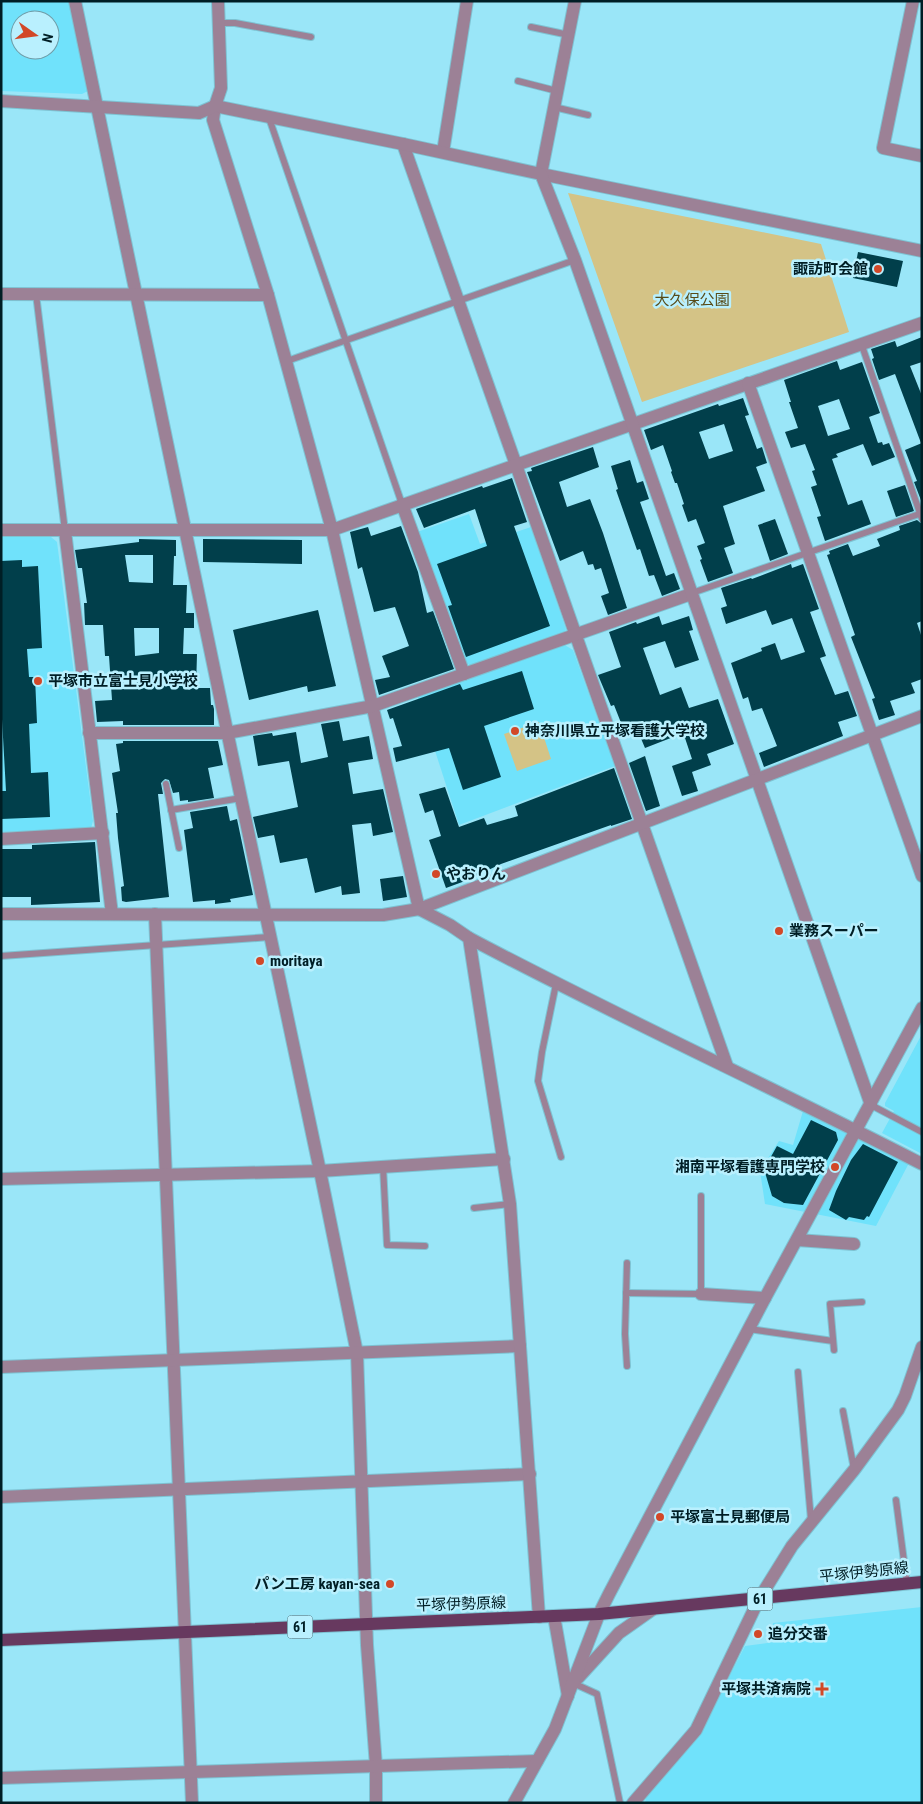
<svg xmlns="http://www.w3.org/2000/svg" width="923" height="1804" font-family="'Roboto Condensed','Noto Sans JP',sans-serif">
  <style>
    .built { fill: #70e2fb; fill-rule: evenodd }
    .green { fill: #d4c386 }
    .building { fill: #013f4b; fill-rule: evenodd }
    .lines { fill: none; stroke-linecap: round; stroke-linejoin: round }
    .service-casing { stroke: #7ec2d2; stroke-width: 8 }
    .minor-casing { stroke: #7ec2d2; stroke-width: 14 }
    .tertiary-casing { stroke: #7ec2d2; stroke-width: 14 }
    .primary-casing { stroke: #7ec2d2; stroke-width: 14 }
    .service { stroke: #9c8196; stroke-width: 6 }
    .minor { stroke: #9c8196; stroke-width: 12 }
    .tertiary { stroke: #9c8196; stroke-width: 12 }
    .primary { stroke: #67395f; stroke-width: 12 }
    .poi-dot { fill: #d24828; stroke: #b9f0fe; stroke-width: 2 }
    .labels { text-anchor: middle; stroke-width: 5; stroke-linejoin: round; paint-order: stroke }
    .shield { fill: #b9f0fe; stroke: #385d66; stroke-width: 1 }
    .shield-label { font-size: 14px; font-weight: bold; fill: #001e25 }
    .poi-label { font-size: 15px; font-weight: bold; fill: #001e25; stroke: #b9f0fe; text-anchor: start }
    .park-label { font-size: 15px; fill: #584b18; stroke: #b9f0fe }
    .street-label { font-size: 15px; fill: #001e25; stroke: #b9f0fe }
  </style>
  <rect width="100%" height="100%" fill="#9ae6f8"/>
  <g class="built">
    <path d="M1,1H69L88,91L82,94L1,91ZM20,20H50V50H20Z"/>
    <path d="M469,514L480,544L531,527L566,629L564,635L470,665L465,663L417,532Z"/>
    <path d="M1,537H51L57,542L93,821L91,828L1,832Z"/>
    <path d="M563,644L573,650L615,766L459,825L417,695Z"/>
    <path d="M922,1034V1154L882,1133L894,1111L885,1106V1103Z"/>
    <path d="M803,1111L909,1163L876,1226L765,1204L760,1171L779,1141L793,1145Z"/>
    <path d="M922,1607V1803H645L646,1797L700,1733L745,1646L775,1642L773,1623Z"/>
  </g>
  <g class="green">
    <path d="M568,193L821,244L849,332L642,402Z"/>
    <path d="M539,722L551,759L517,771L504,734Z"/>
  </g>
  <g class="building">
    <path d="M858,252L903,261L897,287L853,278Z"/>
    <path d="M922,337V362L910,366L922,396L921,443L895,374L879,380L872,359L874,358L871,349L895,341L897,347Z"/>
    <path d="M837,361L840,370L862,362L880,413L869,417L878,443L882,442L883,445L889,443L895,457L872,466L863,444L836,454L838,457L832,459L848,505L862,500L871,524L825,541L817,517L821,516L811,487L817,485L812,471L815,470L805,444L791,448L785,432L798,428L789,402H791L784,380ZM839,399L850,429L828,436L818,406Z"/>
    <path d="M743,398L749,415L745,416L757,449L762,447L767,463L756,467L765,491L723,506L735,544L724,548L733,573L708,582L700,560L702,559L697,546L705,543L696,519L688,522L682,505L684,504L677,483H675L671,472L672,471L663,445L651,450L644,430L718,404L719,406ZM724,424L733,451L709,459L699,432Z"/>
    <path d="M922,443V503L914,482L917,481L905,450Z"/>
    <path d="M593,447L599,467L559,482L567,507L590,499L603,533L627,608L608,615L601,596L609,593L601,568L595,570L593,564L588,565L583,551L560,561L527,472L532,471L531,468Z"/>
    <path d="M630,460L637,483L643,481L649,499L640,502L666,576L674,573L680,589L662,596L654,575L649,576L640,549L637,550L616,490L618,489L611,466Z"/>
    <path d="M512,478L527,522L514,526L550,626L466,657L448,606L452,605L437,564L487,546L475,509L424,528L416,509L482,486L483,488Z"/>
    <path d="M905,485L914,511L896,517L887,491Z"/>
    <path d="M775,519L788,554L770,561L758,525Z"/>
    <path d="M917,520L922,524V621L917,623L922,638V679L911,683L915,693L890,701L895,715L879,720L872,699L875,698L851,637L855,635L827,555L830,554L829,551L848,544L853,556L880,546L877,539L900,530L899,526Z"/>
    <path d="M401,526L418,572L427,613L433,611L454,669L379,695L375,680L390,677L382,656L409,646L395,607L374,612L362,567L358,569L350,532L368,527L371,536Z"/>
    <path d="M139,539L176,540V556H174L173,585H187L186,613H194V628H184L183,654H197L196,688H210L211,705H213L214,709V725H123V721L97,722L95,701L112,700L109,656H105L103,625H85L84,603H87L82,568H78L75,550L139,542ZM125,555H153V583L129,582ZM134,628H159V653L135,656Z"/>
    <path d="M203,539L302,540V564L203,562Z"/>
    <path d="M22,560V567L38,566L42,648L27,649L29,677H35L37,723L29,724L31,773L48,772L50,817L1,819V791H6L1,701V561Z"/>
    <path d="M791,564L792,568L803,564L819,609L810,612L826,656L820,658L835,695L848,691L857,716L838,722L843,736L764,767L759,753L777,746L762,708L752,711L748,697L743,699L731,663L762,651L761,648L775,643L781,660L805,652L792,618L772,625L766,610L726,624L721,608L727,606L721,588L751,578L752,579Z"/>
    <path d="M318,610L336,686L308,692L307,686L249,700L233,630Z"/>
    <path d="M659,616L662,625L689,616L693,630L689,631L699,660L675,668L665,641L643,648L660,695L681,687L689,708L718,699L734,744L707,754L711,765L692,772L698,791L682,796L672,766L692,759L685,738L683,739L681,734L645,748L637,729L625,733L614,705L611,706L598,675L621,667L609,632L636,622L637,624Z"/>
    <path d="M522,671L534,709L484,726L501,777L463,790L449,748L396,762L393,748L402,746L393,718L390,719L387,710L460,684L463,690Z"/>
    <path d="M339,721L343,741L369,736L373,759L348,763L353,794L383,789L393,832L373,836L371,823L352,825L360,893L342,895L341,886L315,893L307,858L280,863L274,835L258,838L253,817L298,807L289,761L258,766L253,736L272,733L273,736L296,732L301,763L328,757L321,724Z"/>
    <path d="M123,741H218L223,765L208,768L214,798L188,802V800L180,801L179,792L173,793L169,780L165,779L161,783L163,794H158L169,897L126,902L122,901L121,887L124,886L118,838L116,813H118L112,773L120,771L116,744L123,743Z"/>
    <path d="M645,756L660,806L646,811L629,763Z"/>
    <path d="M614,768L632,819L611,826V825L501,864L465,881L446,888L429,840L441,836L433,810L425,813L419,794L445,787L459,827L484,818L487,825L518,816L515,806Z"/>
    <path d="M227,806L230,821L237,819L253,895L230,899L231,902L215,904V900L193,902L184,830L193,828L190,812Z"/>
    <path d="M95,842L100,902L31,905V897H1V849H32V845Z"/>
    <path d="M403,876L407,897L383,901L380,879Z"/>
    <path d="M811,1120L836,1132L838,1140L803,1205L784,1203L772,1196L764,1169L777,1146L793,1154Z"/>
    <path d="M863,1144L898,1162L869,1217L867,1216L864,1220L849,1217L846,1220L829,1210L836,1191L851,1160Z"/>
  </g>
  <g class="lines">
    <defs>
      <g id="service">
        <path d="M219,23H235L311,37"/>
        <path d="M531,27L569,35"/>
        <path d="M518,81L557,91"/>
        <path d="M554,107L588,115"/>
        <path d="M269,118L402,504"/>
        <path d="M36,294L65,531"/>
        <path d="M861,343L922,519"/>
        <path d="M287,361L575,260"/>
        <path d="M692,593L922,513"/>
        <path d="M166,784L179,848"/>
        <path d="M171,810L241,798"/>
        <path d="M1,956L270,937"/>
        <path d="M556,984L542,1052L538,1081L561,1157"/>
        <path d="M871,1105L922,1132"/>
        <path d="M383,1166L387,1245L425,1246"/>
        <path d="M474,1208L510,1204"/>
        <path d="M627,1263L625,1334L627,1366"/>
        <path d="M626,1293L701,1294V1196"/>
        <path d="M749,1329L833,1341"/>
        <path d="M834,1350L830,1304L862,1302"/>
        <path d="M798,1372L811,1520"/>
        <path d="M843,1411L854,1469"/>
        <path d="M896,1500L907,1584"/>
        <path d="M573,1683L597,1694L620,1803"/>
      </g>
      <g id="minor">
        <path d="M75,1L241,798L320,1171L357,1353L367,1645L376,1766V1803"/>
        <path d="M575,1L541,174L922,251"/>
        <path d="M913,1L883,148L922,156"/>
        <path d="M215,106L213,120L268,295L332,530L419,909"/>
        <path d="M403,144L516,465L922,323"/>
        <path d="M443,152L467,1"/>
        <path d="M1,294L268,295"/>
        <path d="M748,383L922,876"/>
        <path d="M402,504L464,674"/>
        <path d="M1,530H332L516,465L727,1066"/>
        <path d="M65,531L112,914"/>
        <path d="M89,733H227L373,706L691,594"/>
        <path d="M1,839L103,833"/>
        <path d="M155,914L192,1803"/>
        <path d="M469,938C618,1017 772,1087 922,1164"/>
        <path d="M1,1179L320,1171L504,1159"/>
        <path d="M797,1240L854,1244"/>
        <path d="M701,1294L765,1298"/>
        <path d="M1,1367L520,1346"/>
        <path d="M1,1497L530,1474"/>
        <path d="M1,1778L537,1761"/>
        <path d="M633,1803L696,1730L759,1599L792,1546L854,1470L898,1410L905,1396L922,1347"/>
      </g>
      <g id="tertiary">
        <path d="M1,101L199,113L215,106L403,144L541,174L575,260L871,1105"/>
        <path d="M215,106L221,88L218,1"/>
        <path d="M419,909L450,925L469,938L510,1204L539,1617"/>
        <path d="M1,914L383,915L419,909L922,716"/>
        <path d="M554,1616L568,1696"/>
        <path d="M578,1678L619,1633L653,1609"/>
        <path d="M514,1803L555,1729L599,1614L609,1594L765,1298L922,1008"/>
      </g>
      <path id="primary" d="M1,1640L599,1614L922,1582"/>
    </defs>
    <use href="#service" class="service-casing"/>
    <use href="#minor" class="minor-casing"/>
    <use href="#tertiary" class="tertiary-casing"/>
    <use href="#primary" class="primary-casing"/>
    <use href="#service" class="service"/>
    <use href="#minor" class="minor"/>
    <use href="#tertiary" class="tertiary"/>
    <use href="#primary" class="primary"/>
  </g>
  <g class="poi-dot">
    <circle cx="878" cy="269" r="5"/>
    <circle cx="38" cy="681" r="5"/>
    <circle cx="515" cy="731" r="5"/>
    <circle cx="436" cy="874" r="5"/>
    <circle cx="779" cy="931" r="5"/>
    <circle cx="260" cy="961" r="5"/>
    <circle cx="835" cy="1167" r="5"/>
    <circle cx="660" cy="1517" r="5"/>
    <circle cx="390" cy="1584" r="5"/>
    <circle cx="758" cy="1634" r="5"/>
    <path d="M819.5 1681.5h5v5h5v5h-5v5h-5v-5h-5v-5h5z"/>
  </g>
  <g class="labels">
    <g class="shield">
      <rect x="747.5" y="1587.5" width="25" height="23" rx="4"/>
      <rect x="287.5" y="1615.5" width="25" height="23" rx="4"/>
    </g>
    <g class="shield-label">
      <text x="760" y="1604">61</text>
      <text x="300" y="1632">61</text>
    </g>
    <g class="poi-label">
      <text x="868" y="274" text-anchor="end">諏訪町会館</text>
      <text x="48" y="686">平塚市立富士見小学校</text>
      <text x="525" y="736">神奈川県立平塚看護大学校</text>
      <text x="446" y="879">やおりん</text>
      <text x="789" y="936">業務スーパー</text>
      <text x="270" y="966">moritaya</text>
      <text x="825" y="1172" text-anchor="end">湘南平塚看護専門学校</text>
      <text x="670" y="1522">平塚富士見郵便局</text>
      <text x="380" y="1589" text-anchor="end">パン工房 kayan-sea</text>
      <text x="768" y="1639">追分交番</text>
      <text x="811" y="1694" text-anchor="end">平塚共済病院</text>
    </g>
    <g class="park-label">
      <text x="692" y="305">大久保公園</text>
    </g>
    <g class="street-label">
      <text transform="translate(864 1572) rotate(-6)" y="5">平塚伊勢原線</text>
      <text transform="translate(461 1604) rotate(-2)" y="5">平塚伊勢原線</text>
    </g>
  </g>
  <rect width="923" height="1804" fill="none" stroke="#001e25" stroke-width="5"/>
  <g transform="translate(35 35) rotate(104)"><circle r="24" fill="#b9f0fe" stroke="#6f9ca7"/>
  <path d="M0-4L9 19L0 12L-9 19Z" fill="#d24828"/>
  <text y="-8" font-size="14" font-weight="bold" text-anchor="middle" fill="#001e25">N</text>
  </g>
</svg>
